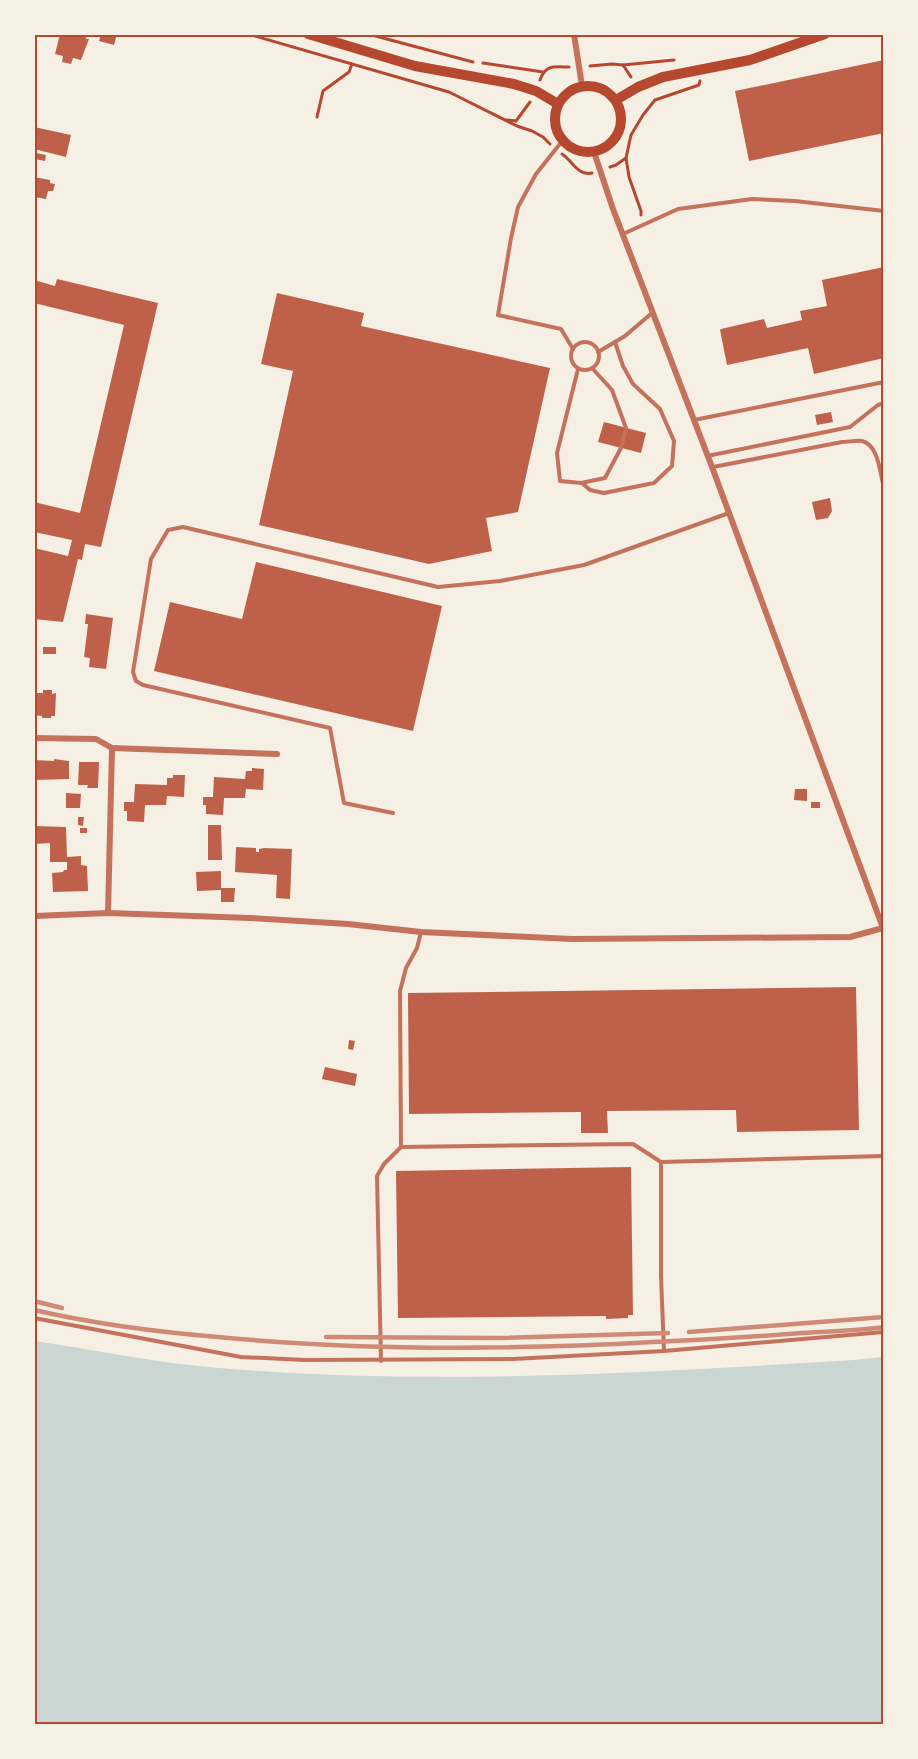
<svg xmlns="http://www.w3.org/2000/svg" width="918" height="1759" font-family="'Times New Roman',serif">
  <style>
    .water { fill: #c9d6d2 }
    .building { fill: #bf614a }
    .lines { fill: none; stroke-linecap: round; stroke-linejoin: round }
    .path { stroke: #b5482f; stroke-width: 3 }
    .service { stroke: #c5725c; stroke-width: 4 }
    .minor { stroke: #c5725c; stroke-width: 6 }
    .secondary { stroke: #b5482f; stroke-width: 10 }
    .rail { stroke: #cf8b77; stroke-width: 4.5 }
    .neatline { fill: none; stroke: #b5482f; stroke-width: 2 }
  </style>
  <rect width="100%" height="100%" fill="#f6efe4"/>
  <path class="water" d="M34,1341C96,1350 157,1363 219,1368C431,1386 642,1373 854,1360L883,1357V1724H35Z"/>
  <g class="building">
    <path d="M60,34H87L86,39H89L81,60L73,58L71,64L62,62L63,56L55,54Z"/>
    <path d="M101,34H117L114,45L99,41Z"/>
    <path d="M884,60V133L749,161L735,91Z"/>
    <path d="M34,127L71,135L66,157L34,149Z"/>
    <path d="M36,153L46,155L45,161L35,159Z"/>
    <path d="M34,177L50,180V183L55,184L53,191H48L46,199L34,197Z"/>
    <path d="M884,267V358L814,374L808,348L727,365L720,330L721,329L764,319L767,328L802,320L800,311L827,306L822,280Z"/>
    <path d="M57,279L158,303L101,547L85,544L82,560L78,559L63,622L34,619V548L68,556L72,540L34,532V502L80,513L124,325L34,303V280L55,286Z"/>
    <path d="M277,293L364,313L361,326L550,368L518,512L486,518L492,551L429,564L259,525L293,371L261,364Z"/>
    <path d="M831,412L833,422L817,425L815,415Z"/>
    <path d="M604,422L646,433L641,453L598,442Z"/>
    <path d="M830,498L832,511L828,518L816,520L812,502Z"/>
    <path d="M256,562L442,606L413,731L154,671L170,602L242,619Z"/>
    <path d="M86,614L113,618L106,669L89,667L90,658L84,657L88,624H85Z"/>
    <rect x="43" y="647" width="13" height="7"/>
    <path d="M43,690H52V694L56,693L55,716H51V718H42V716L34,715V693H43Z"/>
    <path d="M54,759L69,761V779L34,780V760L54,761Z"/>
    <path d="M79,762H99L98,788H87L88,785H78Z"/>
    <path d="M252,768L264,769L263,790L246,789L245,798H224L223,815L206,814V805H203V797H213L214,777L245,779L246,771H252Z"/>
    <path d="M173,775H185L184,797L167,796L166,805H145L144,822L127,821V811H124V802H134L135,784L167,785V778H173Z"/>
    <path d="M795,789H807V801L794,800Z"/>
    <path d="M66,793L81,794L80,808H66Z"/>
    <rect x="811" y="802" width="9" height="6"/>
    <path d="M78,817H84L83,826L78,825Z"/>
    <path d="M208,825H221L222,860H208Z"/>
    <path d="M34,826L66,827L67,857L81,856V865L87,866L88,891L53,892L52,873L63,872L64,870H67V862H50V843L34,844Z"/>
    <rect x="80" y="828" width="7" height="5"/>
    <path d="M236,847L256,848V852H259V849L264,848L292,849L290,899L276,898L277,875L235,872Z"/>
    <path d="M221,871V888H235L234,902H221V890L197,891L196,872Z"/>
    <path d="M856,987L859,1130L737,1132L736,1110L607,1111L608,1133H581V1112L409,1114L408,993Z"/>
    <path d="M349,1040L355,1041L353,1050L348,1049Z"/>
    <path d="M325,1067L357,1074L355,1086L322,1079Z"/>
    <path d="M631,1167L633,1315H628V1318L606,1319V1316L398,1318L396,1171Z"/>
  </g>
  <g class="lines">
    <g class="path">
      <path d="M248,34L449,92L517,126L532,131L543,137L550,144"/>
      <path d="M368,34L473,62"/>
      <path d="M483,63L543,72"/>
      <path d="M623,65L674,60"/>
      <path d="M590,66L612,64L623,65L631,77"/>
      <path d="M540,80C546,64 554,67 569,67"/>
      <path d="M317,117L323,91L349,72L352,64"/>
      <path d="M507,120L516,121L530,102"/>
      <path d="M562,154C573,161 577,176 592,173"/>
      <path d="M610,167L616,165L626,158"/>
      <path d="M641,215V211L629,177L626,158L631,135L643,115L655,100L699,85L700,81"/>
    </g>
    <g class="service">
      <path d="M563,140L536,174L518,207L511,238L498,315L561,329L573,349"/>
      <path d="M623,234L678,209L752,199L795,201L884,211"/>
      <circle cx="585" cy="356" r="14"/>
      <path d="M598,352L625,336L652,313"/>
      <path d="M578,369L557,453L560,481L581,483L605,478L621,448L626,428L612,390L592,368"/>
      <path d="M694,420L884,382"/>
      <path d="M707,456L850,427L878,405L884,403"/>
      <path d="M713,467L842,442C848,442 856,440 862,441C879,445 880,474 884,488"/>
      <path d="M582,483L590,490L604,493L654,483L672,466L674,441L660,409L633,384L623,366L615,342"/>
      <path d="M393,813L344,803L330,728L143,685L136,681L133,672L151,559L168,530L183,527L438,587L500,581L584,565L729,513"/>
      <path d="M401,1147L633,1144L661,1162L884,1156"/>
      <path d="M661,1162V1276L664,1351"/>
      <path d="M34,1318L241,1357L305,1360L513,1359L664,1351L884,1332"/>
      <path d="M381,1361L377,1176L384,1164L401,1147L400,991L406,968L417,948L421,932"/>
    </g>
    <g class="minor">
      <path d="M574,34L582,86"/>
      <path d="M34,738L96,739L112,748L277,754"/>
      <path d="M108,913L112,748"/>
      <path d="M34,916L108,913L250,918L348,924L421,932L572,939L850,937L883,928L712,467L613,209L594,152"/>
    </g>
    <g class="secondary">
      <path d="M308,34L415,66L514,84L536,91L558,104"/>
      <circle cx="588" cy="119" r="33"/>
      <path d="M616,100L638,87L663,77L750,60L825,34"/>
    </g>
    <g class="rail">
      <path d="M34,1301L62,1308"/>
      <path d="M34,1310C95,1324 157,1332 218,1337C363,1351 508,1350 653,1342C703,1340 752,1337 802,1333C829,1331 857,1331 884,1327"/>
      <path d="M689,1332L884,1317"/>
      <path d="M326,1337L500,1338L668,1333"/>
    </g>
  </g>
  <rect width="918" height="1759" fill="none" stroke="#f6efe4" stroke-width="72"/>
  <rect x="36" y="36" width="846" height="1687" class="neatline"/>
</svg>
